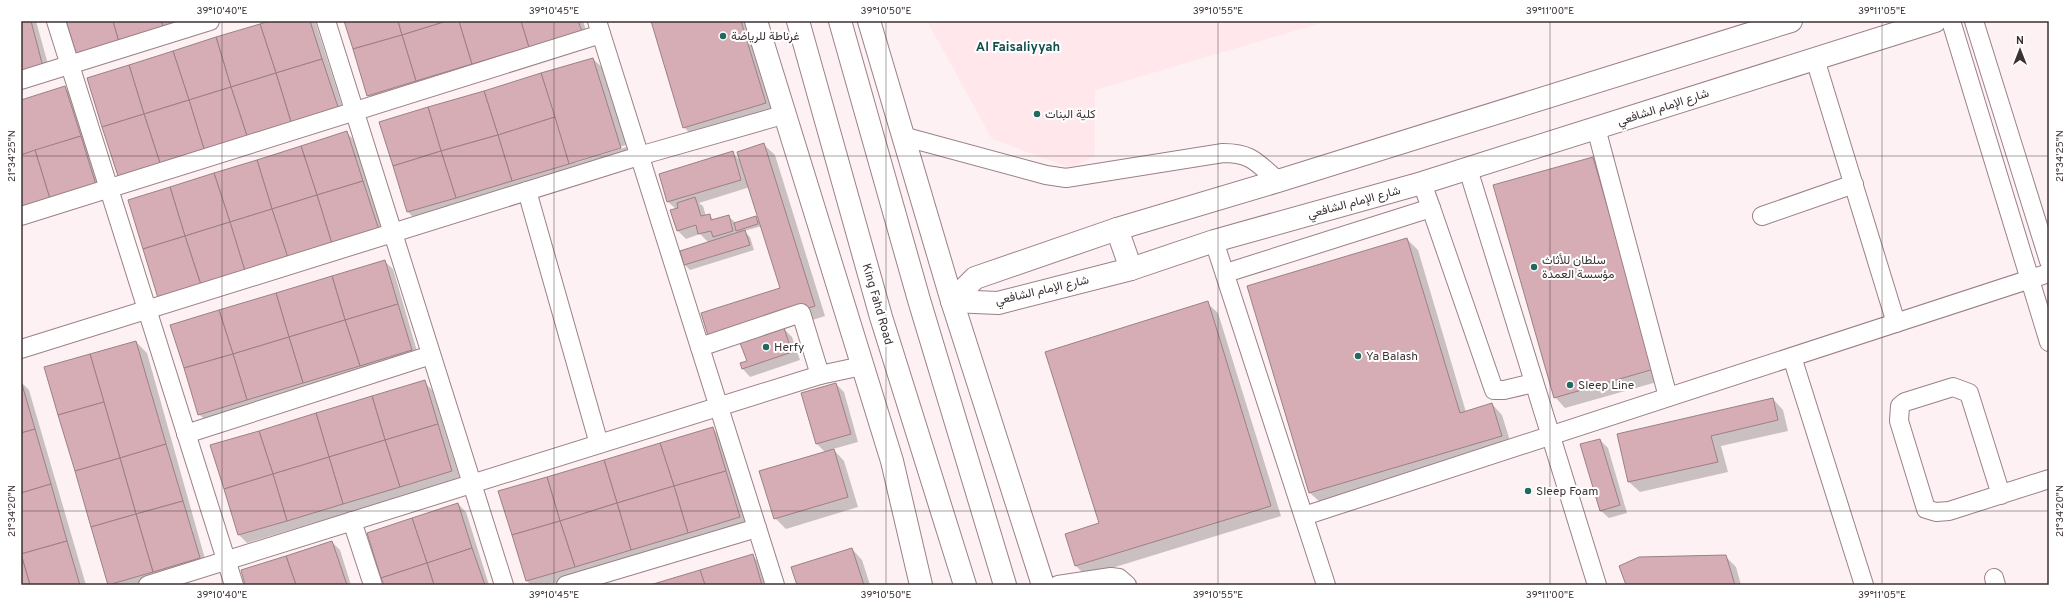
<svg xmlns="http://www.w3.org/2000/svg" width="2070" height="606" font-family="Overpass,Vazirmatn,sans-serif">
  <style>
    .built { fill: #ffe7eb }
    .shadow { fill: #0003; fill-rule: evenodd }
    .building { fill: #d7adb5; stroke: #9b8085 }
    .lines { fill: none; stroke-linecap: round; stroke-linejoin: round }
    .minor-casing { stroke: #9b8186; stroke-width: 20 }
    .major-casing { stroke: #9b8186; stroke-width: 24 }
    .highway-casing { stroke: #9b8186; stroke-width: 24 }
    .minor { stroke: #fff; stroke-width: 18 }
    .major { stroke: #fff; stroke-width: 22 }
    .highway { stroke: #fff; stroke-width: 22 }
    .ticks { fill: none; stroke: #3c3133; stroke-width: 1; stroke-opacity: 0.45 }
    .poi-dot { fill: #206a62; stroke: #fff; stroke-width: 1.5 }
    .labels { text-anchor: middle; stroke-width: 4; stroke-linejoin: round; paint-order: stroke }
    .poi-label { font-size: 12px; fill: #3c3133; stroke: #fff; text-anchor: start }
    .street-label { font-size: 12px; fill: #3c3133; stroke: #fff }
    .neighbourhood-label { font-size: 13px; font-weight: bold; fill: #134f49; stroke: #fff }
    .neatline { fill: none; stroke: #3c3133; stroke-width: 1.5 }
    .ticks-label { font-size: 10px; text-anchor: middle; fill: #3c3133 }
  </style>
  <rect width="100%" height="100%" fill="#fdf1f3"/>
  <path class="built" d="M927,21H1328L1095,90V156L1071,168L992,139Z"/>
  <g class="shadow">
    <path d="M21,21H36L51,75L21,83Z"/>
    <path d="M272,21H315L345,115L127,184L118,175Z"/>
    <path d="M345,21H583L589,39L376,103L368,95Z"/>
    <path d="M652,21H748L776,114L694,138L684,127Z"/>
    <path d="M593,59L604,69L631,158L416,220L408,212ZM626,145V147L575,163V161Z"/>
    <path d="M65,88L76,98L104,193L21,101Z"/>
    <path d="M347,133L355,141L386,238L167,306Z"/>
    <path d="M764,145L775,155L825,316L784,329L792,337L800,360L750,377L742,368L748,362L781,289L762,226L744,231L750,237L754,250L690,270L685,265L681,252L709,243L700,234L686,239L678,231L676,209L668,202L732,153L742,162ZM750,187L760,222L755,217L736,223L728,216L714,220L709,215L706,216L703,206L699,203Z"/>
    <path d="M1593,158L1604,168L1664,380L1565,408L1555,397Z"/>
    <path d="M1407,239L1418,250L1466,412L1492,404L1502,415L1512,447L1321,503L1310,493Z"/>
    <path d="M384,261L393,269L419,358L207,422L199,414Z"/>
    <path d="M1207,303L1218,313L1281,516L1086,576L1076,566L1100,524Z"/>
    <path d="M136,342L147,353L207,566L142,585H109Z"/>
    <path d="M21,382L29,390L86,585H21Z"/>
    <path d="M424,382L432,390L460,479L247,543L239,535L211,446Z"/>
    <path d="M836,384L844,392L858,442L833,449L844,461L858,507L786,529L775,518L825,452L817,444Z"/>
    <path d="M1773,399L1783,410L1788,431L1721,446L1728,472L1640,492L1629,482L1618,435Z"/>
    <path d="M712,428L720,436L748,525L548,585H531L527,581L500,492Z"/>
    <path d="M1600,440L1608,448L1627,513L1609,518L1600,510Z"/>
    <path d="M458,504L466,512L489,585H385Z"/>
    <path d="M332,542L340,550L351,585H247Z"/>
    <path d="M852,549L862,560L870,585H798Z"/>
    <path d="M752,555L760,564L767,585H654Z"/>
    <path d="M1725,556L1736,567L1741,585H1627Z"/>
  </g>
  <g class="building">
    <path d="M21,21H31L43,67L21,73Z"/>
    <path d="M66,21H113L119,42L77,56Z"/>
    <path d="M113,21H161L164,28L119,42Z"/>
    <path d="M161,21H187L164,28Z"/>
    <path d="M269,21H310L322,59L276,73L260,24Z"/>
    <path d="M344,21H398L402,35L353,49Z"/>
    <path d="M398,21H447L402,35Z"/>
    <path d="M447,21H459L472,64L416,81L402,35Z"/>
    <path d="M459,21H521L529,47L472,64Z"/>
    <path d="M521,21H578L582,31L529,47Z"/>
    <path d="M651,21H741L766,103L683,128Z"/>
    <path d="M260,24L276,73L231,87L216,37Z"/>
    <path d="M402,35L416,81L367,96L353,49Z"/>
    <path d="M216,37L231,87L189,100L173,51Z"/>
    <path d="M173,51L189,100L144,114L129,65Z"/>
    <path d="M593,58L621,148L569,164L541,73Z"/>
    <path d="M322,59L338,107L291,122L276,73Z"/>
    <path d="M129,65L144,114L102,127L87,78Z"/>
    <path d="M276,73L291,122L247,136L231,87Z"/>
    <path d="M541,73L555,117L498,135L484,91Z"/>
    <path d="M65,86L81,136L21,155V100Z"/>
    <path d="M231,87L247,136L204,149L189,100Z"/>
    <path d="M484,91L498,135L441,151L428,107Z"/>
    <path d="M189,100L204,149L160,163L144,114Z"/>
    <path d="M428,107L441,151L393,166L379,122Z"/>
    <path d="M144,114L160,163L118,176L102,127Z"/>
    <path d="M555,117L569,164L512,181L498,135Z"/>
    <path d="M347,131L363,181L317,195L301,146Z"/>
    <path d="M498,135L512,181L456,198L441,151Z"/>
    <path d="M81,136L96,185L50,199L35,150Z"/>
    <path d="M764,143L815,306L709,339L701,313L780,288L737,152Z"/>
    <path d="M301,146L317,195L272,209L257,160Z"/>
    <path d="M35,150L50,199L21,208V155Z"/>
    <path d="M441,151L456,198L407,212L393,166Z"/>
    <path d="M733,151L741,180L667,202L659,174Z"/>
    <path d="M1593,157L1654,369L1554,398L1493,185Z"/>
    <path d="M257,160L272,209L230,222L214,173Z"/>
    <path d="M214,173L230,222L185,236L170,187Z"/>
    <path d="M363,181L379,230L332,244L317,195Z"/>
    <path d="M170,187L185,236L143,249L128,200Z"/>
    <path d="M317,195L332,244L288,258L272,209Z"/>
    <path d="M695,197L701,216L710,214L711,220L729,215L733,231L713,237L711,231L698,234L696,225L677,231L670,210L678,208L677,203Z"/>
    <path d="M272,209L288,258L245,271L230,222Z"/>
    <path d="M756,216L758,224L736,231L734,223Z"/>
    <path d="M230,222L245,271L201,285L185,236Z"/>
    <path d="M745,230L750,245L684,265L680,251Z"/>
    <path d="M185,236L201,285L158,298L143,249Z"/>
    <path d="M1407,238L1460,413L1492,403L1502,436L1309,493L1247,286Z"/>
    <path d="M385,260L398,304L345,320L332,276Z"/>
    <path d="M332,276L345,320L289,337L276,293Z"/>
    <path d="M276,293L289,337L233,354L219,310Z"/>
    <path d="M1208,301L1271,506L1075,566L1065,534L1099,523L1045,352Z"/>
    <path d="M398,304L412,350L360,366L345,320Z"/>
    <path d="M219,310L233,354L184,368L170,325Z"/>
    <path d="M345,320L360,366L303,383L289,337Z"/>
    <path d="M784,328L792,352L742,369L740,363L747,361L740,343Z"/>
    <path d="M289,337L303,383L247,400L233,354Z"/>
    <path d="M136,341L166,444L120,458L90,354Z"/>
    <path d="M90,354L104,402L58,415L44,367Z"/>
    <path d="M233,354L247,400L198,415L184,368Z"/>
    <path d="M425,380L438,424L385,440L372,396Z"/>
    <path d="M21,381L35,429L21,433Z"/>
    <path d="M836,383L851,434L816,444L801,393Z"/>
    <path d="M372,396L385,440L329,457L316,413Z"/>
    <path d="M1773,398L1778,420L1711,436L1718,462L1628,482L1617,434Z"/>
    <path d="M104,402L120,458L75,471L58,415Z"/>
    <path d="M316,413L329,457L273,474L259,431Z"/>
    <path d="M438,424L452,471L400,487L385,440Z"/>
    <path d="M713,427L726,471L674,486L660,443Z"/>
    <path d="M35,429L51,484L21,493V433Z"/>
    <path d="M259,431L273,474L224,489L210,445Z"/>
    <path d="M1600,439L1620,505L1600,511L1580,444Z"/>
    <path d="M385,440L400,487L343,504L329,457Z"/>
    <path d="M660,443L674,486L617,503L604,460Z"/>
    <path d="M166,444L183,501L136,514L120,458Z"/>
    <path d="M834,449L848,497L774,519L759,471Z"/>
    <path d="M329,457L343,504L287,521L273,474Z"/>
    <path d="M120,458L136,514L91,527L75,471Z"/>
    <path d="M604,460L617,503L560,521L547,477Z"/>
    <path d="M726,471L740,517L688,533L674,486Z"/>
    <path d="M273,474L287,521L238,535L224,489Z"/>
    <path d="M547,477L560,521L512,535L498,491Z"/>
    <path d="M51,484L67,541L21,554V493Z"/>
    <path d="M674,486L688,533L631,550L617,503Z"/>
    <path d="M183,501L200,558L153,572L136,514Z"/>
    <path d="M458,503L472,548L427,563L412,518Z"/>
    <path d="M617,503L631,550L575,567L560,521Z"/>
    <path d="M136,514L153,572L108,585L91,527Z"/>
    <path d="M412,518L427,563L381,578L367,533Z"/>
    <path d="M560,521L575,567L526,581L512,535Z"/>
    <path d="M67,541L80,585H30L21,554Z"/>
    <path d="M332,541L347,585H296L286,556Z"/>
    <path d="M472,548L485,585H434L427,563Z"/>
    <path d="M852,548L864,585H797L791,567Z"/>
    <path d="M21,554L30,585H21Z"/>
    <path d="M753,554L762,585H705L700,570Z"/>
    <path d="M1726,555L1735,585H1626L1619,566L1639,557Z"/>
    <path d="M286,556L296,585H245L241,570Z"/>
    <path d="M427,563L434,585H384L381,578Z"/>
    <path d="M700,570L705,585H650Z"/>
  </g>
  <g class="lines">
    <defs>
      <g id="minor">
        <path d="M56,21L234,585"/>
        <path d="M326,21L504,585"/>
        <path d="M597,21L775,585"/>
        <path d="M1951,21L2049,342"/>
        <path d="M1974,21L2049,261"/>
        <path d="M1815,59L1896,323"/>
        <path d="M21,80L210,21"/>
        <path d="M1596,128L1668,397"/>
        <path d="M902,136L1046,175L1066,178L1223,153C1252,153 1257,163 1278,181"/>
        <path d="M1468,169L1597,585"/>
        <path d="M527,191L599,444"/>
        <path d="M1431,208L1494,390H1504L1534,383"/>
        <path d="M21,216L601,34"/>
        <path d="M1762,216L1854,184"/>
        <path d="M1214,241L1326,585"/>
        <path d="M1226,273L1431,208L1422,183"/>
        <path d="M700,347L801,313L820,375"/>
        <path d="M21,349L639,156L786,114"/>
        <path d="M1792,357L1864,585"/>
        <path d="M186,434L431,355"/>
        <path d="M2001,495L1969,393L1953,387L1905,402L1900,406L1899,421L1926,509L1936,512L1949,511L2049,479"/>
        <path d="M1304,516L2049,273"/>
        <path d="M352,521L373,585"/>
        <path d="M1994,578L1996,585"/>
        <path d="M148,585L820,375L862,366"/>
        <path d="M566,585L757,528"/>
        <path d="M1058,585L1111,577L1119,578L1127,585"/>
      </g>
      <g id="major">
        <path d="M756,21L892,461L921,585"/>
        <path d="M869,21L952,301L1043,585"/>
        <path d="M1117,229L1131,269"/>
        <path d="M952,301L998,303L1131,269L1214,241L1422,183L1935,21"/>
        <path d="M952,301L975,278L1117,229L1278,181L1791,21"/>
      </g>
      <g id="highway">
        <path d="M798,21L881,317L965,585"/>
        <path d="M840,21L919,300L1005,585"/>
      </g>
    </defs>
    <use href="#minor" class="minor-casing"/>
    <use href="#major" class="major-casing"/>
    <use href="#highway" class="highway-casing"/>
    <use href="#minor" class="minor"/>
    <use href="#major" class="major"/>
    <use href="#highway" class="highway"/>
  </g>
  <path class="ticks" d="M222,21V585M554,21V585M886,21V585M1218,21V585M1550,21V585M1882,21V585M21,156H2049M21,511H2049"/>
  <g class="poi-dot">
    <circle cx="723" cy="36" r="4"/>
    <circle cx="1037" cy="114" r="4"/>
    <circle cx="1534" cy="267" r="4"/>
    <circle cx="766" cy="347" r="4"/>
    <circle cx="1358" cy="356" r="4"/>
    <circle cx="1570" cy="385" r="4"/>
    <circle cx="1528" cy="491" r="4"/>
  </g>
  <g class="labels">
    <g class="poi-label">
      <text x="731" y="40">غرناطة للرياضة</text>
      <text x="1045" y="118">كلية البنات</text>
      <text x="1542" y="264">سلطان للأثاث<tspan x="1542" dy="14">مؤسسة العمدة</tspan></text>
      <text x="774" y="351">Herfy</text>
      <text x="1366" y="360">Ya Balash</text>
      <text x="1578" y="389">Sleep Line</text>
      <text x="1536" y="495">Sleep Foam</text>
    </g>
    <g class="street-label">
      <text transform="translate(1663 107) rotate(-18)" y="4">شارع الإمام الشافعي</text>
      <text transform="translate(1354 202) rotate(-15)" y="4">شارع الإمام الشافعي</text>
      <text transform="translate(1042 290) rotate(-13)" y="4">شارع الإمام الشافعي</text>
      <text transform="translate(878 304) rotate(74)" y="4">King Fahd Road</text>
    </g>
    <g class="neighbourhood-label">
      <text x="1018" y="51">Al Faisaliyyah</text>
    </g>
  </g>
  <rect width="2070" height="606" fill="none" stroke="#ffffff" stroke-width="44"/>
  <g transform="translate(2020 50)" stroke="#ffffff" stroke-width="3" paint-order="stroke">
  <path d="M0-3L7 15L0 10L-7 15Z" fill="#3c3133"/>
  <text y="-6" font-size="11" font-weight="bold" text-anchor="middle" fill="#3c3133">N</text>
  </g>
  <rect x="22" y="22" width="2026" height="562" class="neatline"/>
  <g class="ticks-label">
    <text x="222" y="14">39°10'40"E</text>
    <text x="554" y="14">39°10'45"E</text>
    <text x="886" y="14">39°10'50"E</text>
    <text x="1218" y="14">39°10'55"E</text>
    <text x="1550" y="14">39°11'00"E</text>
    <text x="1882" y="14">39°11'05"E</text>
    <text transform="translate(11 156) rotate(-90)" y="4">21°34'25"N</text>
    <text transform="translate(2059 156) rotate(-90)" y="4">21°34'25"N</text>
    <text transform="translate(11 511) rotate(-90)" y="4">21°34'20"N</text>
    <text transform="translate(2059 511) rotate(-90)" y="4">21°34'20"N</text>
    <text x="222" y="598">39°10'40"E</text>
    <text x="554" y="598">39°10'45"E</text>
    <text x="886" y="598">39°10'50"E</text>
    <text x="1218" y="598">39°10'55"E</text>
    <text x="1550" y="598">39°11'00"E</text>
    <text x="1882" y="598">39°11'05"E</text>
  </g>
</svg>
